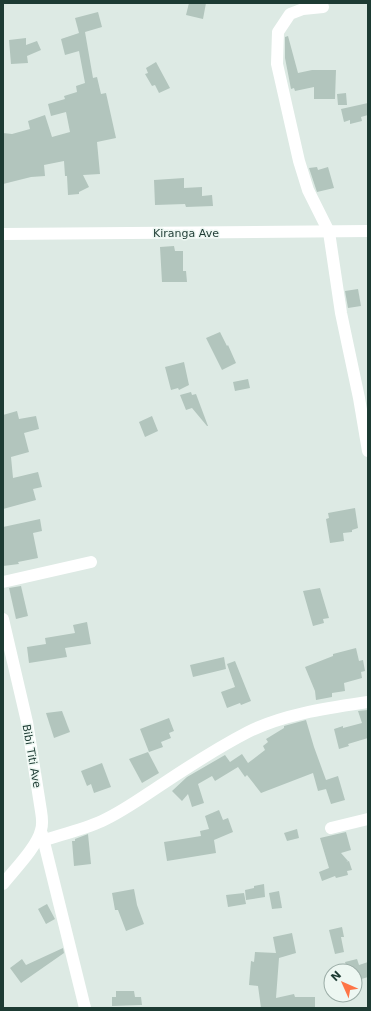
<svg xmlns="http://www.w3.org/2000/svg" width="371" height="1011" font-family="'DejaVu Sans',sans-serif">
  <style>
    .building { fill: #b2c5bd }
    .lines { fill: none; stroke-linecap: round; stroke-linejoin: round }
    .minor { stroke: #fff; stroke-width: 12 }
    .labels { text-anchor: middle; stroke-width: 3; stroke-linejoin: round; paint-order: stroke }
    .street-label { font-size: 11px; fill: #1d3b33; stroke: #edf7f2 }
  </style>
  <rect width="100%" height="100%" fill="#ddeae4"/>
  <g class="building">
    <path d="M189,3H206L203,19L186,15Z"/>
    <path d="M98,12L102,27L85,32L93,78L97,77L101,94L106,93L116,138L97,142L100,174L83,175L89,187L79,192V194L68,195L67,176H65L64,161L44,165L45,176L31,177L3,184V133L12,134L30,129L28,121L45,115L52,137L70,132L66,112L51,116L48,104L65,99L64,96L77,92L76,86L85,83L79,51L65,55L61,39L79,33L75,18Z"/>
    <path d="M288,36L298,73L312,70H336L335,99H314V87L295,91L294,88L291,89L285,58V37Z"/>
    <path d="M26,38V45L37,41L41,50L27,56L28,63L11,64L9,40Z"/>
    <path d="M156,62L170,88L159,93L155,85L152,86L145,74L148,73L146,68Z"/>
    <path d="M346,93L347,105H338L337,94Z"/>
    <path d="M368,103V115L361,117L362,121L350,124V120L344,122L341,109Z"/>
    <path d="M317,167L318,170L328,167L334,188L317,192L309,168Z"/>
    <path d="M184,178V188L202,187V196L212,195L213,206L186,207L185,204L155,205L154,180Z"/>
    <path d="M174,246L175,251H183V271H186L187,282H162L160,247Z"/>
    <path d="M358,289L361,306L348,308L345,291Z"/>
    <path d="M220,332L227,346L228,345L236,363L222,370L206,338Z"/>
    <path d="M184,362L189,385L179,390L178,388L171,390L165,367Z"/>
    <path d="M248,379L250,388L235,391L233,382Z"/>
    <path d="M191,392L192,395L196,394L208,426H207L192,408L186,410L180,395Z"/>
    <path d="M17,411L19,419L36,416L39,429L24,433L29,452L11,457L13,478L38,472L42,487L33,489L36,500L3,509V415Z"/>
    <path d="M152,416L158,431L145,437L139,422Z"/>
    <path d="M355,508L358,528L352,530V532L343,533L344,541L330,543L326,519L329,518L328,513Z"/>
    <path d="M40,519L42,531L33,533L38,558L18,562L19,564L3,566V527Z"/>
    <path d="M21,586L28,616L16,619L9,588Z"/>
    <path d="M320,588L329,618L323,619L324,623L313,626L303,591Z"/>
    <path d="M87,622L91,644L65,648L67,657L29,663L27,647L46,644L45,638L75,633L73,625Z"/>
    <path d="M356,648L359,661L363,660L365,671L361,672L362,678L344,683L345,691L332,693V697L316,700L315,691L305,667L333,656V654Z"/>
    <path d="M224,657L226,669L193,677L190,665Z"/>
    <path d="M235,661L251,701L241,705L240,703L227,708L221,692L235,687L227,664Z"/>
    <path d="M368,710V738L348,744L349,746L339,749L334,729L343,726V728L362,723L358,711Z"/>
    <path d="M62,711L70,732L54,738L46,713Z"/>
    <path d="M169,718L174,731L169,733L171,738L161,742L163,747L149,752L140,729Z"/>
    <path d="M306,720L314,747L326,780L338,776L345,800L331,804L326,789L318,791L313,773L261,793L247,775L245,777L238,767L215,781L212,776L198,784L204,803L192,807L188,794L182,801L172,791L187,777L225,755L230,762L242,754L248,763L265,750L263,746L268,742L266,739L284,728V726Z"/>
    <path d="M148,752L159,773L142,783L129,759Z"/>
    <path d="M102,763L111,787L94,793L91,784L87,786L81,771Z"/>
    <path d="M219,810L223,820L228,818L233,832L214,840L216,853L167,861L164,842L201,836L200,831L209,829L205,816Z"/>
    <path d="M297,829L299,838L287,841L284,833Z"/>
    <path d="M346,832L351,850L341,853L348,861L346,862L349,861L352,870L347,871L348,875L336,878L335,876L322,881L319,872L329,868L320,838Z"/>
    <path d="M88,834L91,864L74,866L72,841H75V839Z"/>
    <path d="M264,884L265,897L246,900L245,890L254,888V886Z"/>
    <path d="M134,889L137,905L144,924L126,931L118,910H115L112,893Z"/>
    <path d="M279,891L282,908L272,909L269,893Z"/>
    <path d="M244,893L246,904L228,907L226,895Z"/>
    <path d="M47,904L55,919L46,924L38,909Z"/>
    <path d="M342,927L344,937H341L344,952L335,954L329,930Z"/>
    <path d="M292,933L296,953L279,958L276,998L294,994L295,997H315V1008H261L258,986L249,985L251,961L254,962L255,952L276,953L273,937Z"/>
    <path d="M63,948L64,953L21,983L10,968L22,959L26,965Z"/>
    <path d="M357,959L359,965L368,962V977L355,981V971H348L345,962Z"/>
    <path d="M116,991H134L135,997H141L142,1005L112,1006V997H116Z"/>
  </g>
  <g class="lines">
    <g class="minor">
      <path d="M323,7L303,9L290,14L278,32L277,64L299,161L308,190L329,232L341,313L359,398L368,451"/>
      <path d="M3,234L368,231"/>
      <path d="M3,582L91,562"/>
      <path d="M3,619L27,722L41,811C42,817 43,824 41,830C37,847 14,870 3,884"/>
      <path d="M331,828L368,819"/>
      <path d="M42,834L85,1008"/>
      <path d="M45,840C64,834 84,829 102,821C124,811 144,796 164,783C191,765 219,747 248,732C284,714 328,708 368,702"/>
    </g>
  </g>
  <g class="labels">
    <g class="street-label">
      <text x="186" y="237">Kiranga Ave</text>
      <text transform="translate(32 756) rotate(80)" y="4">Bibi Titi Ave</text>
    </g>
  </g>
  <rect width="371" height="1011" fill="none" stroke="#1d3b33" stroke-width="8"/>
  <g transform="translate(343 983) rotate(315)"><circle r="19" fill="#edf7f2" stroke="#9aaca6"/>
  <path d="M0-3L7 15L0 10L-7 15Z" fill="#fe7547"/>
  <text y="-6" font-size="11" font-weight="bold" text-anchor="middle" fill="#1d3b33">N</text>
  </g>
</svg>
